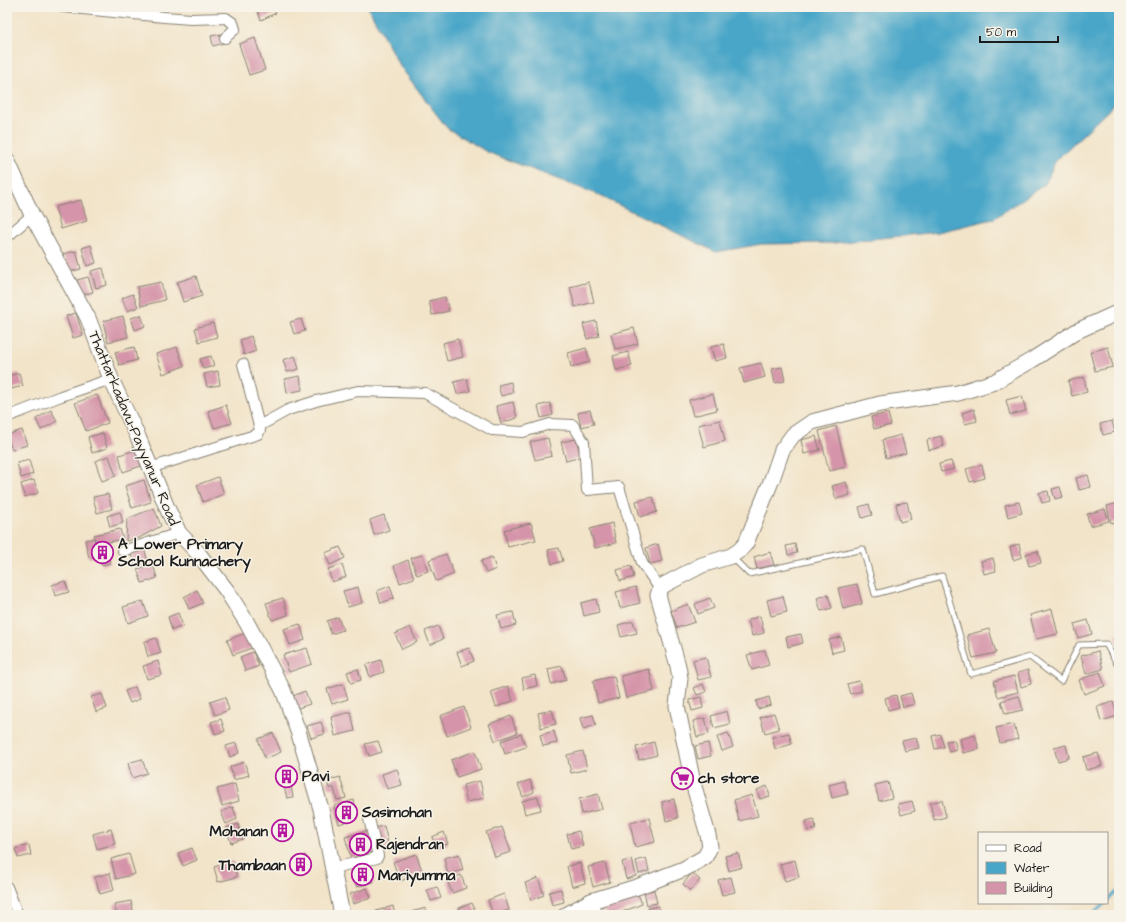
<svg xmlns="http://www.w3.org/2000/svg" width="1126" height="922" font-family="'Architects Daughter',sans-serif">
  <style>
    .water { fill: #49a6c8; stroke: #326172 }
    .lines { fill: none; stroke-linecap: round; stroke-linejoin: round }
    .stream { stroke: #49a6c8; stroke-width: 3 }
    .building { fill: #d594a9 }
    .service-casing { stroke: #878072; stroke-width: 7 }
    .minor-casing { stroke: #878072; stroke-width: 12 }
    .secondary-casing { stroke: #878072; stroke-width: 17 }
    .service { stroke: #fff; stroke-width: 5 }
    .minor { stroke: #fff; stroke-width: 10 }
    .secondary { stroke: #fff; stroke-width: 15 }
    .labels { text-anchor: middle; stroke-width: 3; stroke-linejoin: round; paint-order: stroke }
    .street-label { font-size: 15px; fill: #1c1c1c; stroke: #f7f3e8 }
    .poi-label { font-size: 15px; font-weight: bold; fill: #1c1c1c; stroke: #f7f3e8; text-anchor: start }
  </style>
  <rect width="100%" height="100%" fill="#f7f3e8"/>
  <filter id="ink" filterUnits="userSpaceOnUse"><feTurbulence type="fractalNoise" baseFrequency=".025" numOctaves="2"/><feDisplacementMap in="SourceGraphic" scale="8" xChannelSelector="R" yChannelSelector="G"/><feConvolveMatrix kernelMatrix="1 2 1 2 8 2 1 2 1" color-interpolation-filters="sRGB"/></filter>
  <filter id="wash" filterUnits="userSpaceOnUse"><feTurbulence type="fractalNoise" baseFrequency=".012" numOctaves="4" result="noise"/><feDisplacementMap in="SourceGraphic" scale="16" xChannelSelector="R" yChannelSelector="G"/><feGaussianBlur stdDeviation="0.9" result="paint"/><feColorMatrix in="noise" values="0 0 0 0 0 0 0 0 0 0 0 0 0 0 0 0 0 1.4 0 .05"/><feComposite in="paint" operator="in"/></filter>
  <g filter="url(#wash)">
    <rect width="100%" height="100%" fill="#f2e4c9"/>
    <path class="water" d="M368,7H1119V100L1056,160L1045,184L993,219L938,232L834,243L762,244L716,252L596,194L487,152L447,128L399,65Z"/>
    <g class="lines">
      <g class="stream">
        <path d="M1107,901L1119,890"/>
        <path d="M1092,915L1105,903"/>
      </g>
    </g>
    <g id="blocks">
      <g class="building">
        <path d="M256,7H273L276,13L261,20Z"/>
        <path d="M222,34L224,43L213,46L211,36Z"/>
        <path d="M255,38L265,70L249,75L239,44Z"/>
        <path d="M81,200L87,221L61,229L55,207Z"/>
        <path d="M91,245L96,263L87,266L82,248Z"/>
        <path d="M76,251L81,269L68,272L63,254Z"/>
        <path d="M103,268L107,285L96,288L91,271Z"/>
        <path d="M196,276L202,296L183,302L177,282Z"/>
        <path d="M88,277L93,292L81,295L77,280Z"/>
        <path d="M161,282L165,300L141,306L137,287Z"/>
        <path d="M589,282L594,302L575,307L570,287Z"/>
        <path d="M133,294L138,307L127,311L122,298Z"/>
        <path d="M445,297L449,311L432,315L429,301Z"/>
        <path d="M76,313L83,335L73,338L66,316Z"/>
        <path d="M141,315L145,326L135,330L131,318Z"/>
        <path d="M123,316L128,337L108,342L103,321Z"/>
        <path d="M301,319L305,331L294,334L290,322Z"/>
        <path d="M596,321L599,336L587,339L583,324Z"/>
        <path d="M213,323L217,337L199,342L195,328Z"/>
        <path d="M634,328L638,344L615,349L611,334Z"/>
        <path d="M251,336L256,351L244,355L240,340Z"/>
        <path d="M458,339L463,357L447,361L443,343Z"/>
        <path d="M724,344L727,358L715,361L711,347Z"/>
        <path d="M134,347L137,360L119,365L115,352Z"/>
        <path d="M177,347L184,366L163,374L156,354Z"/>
        <path d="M1108,347L1113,367L1095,371L1090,352Z"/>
        <path d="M586,348L590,362L571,367L568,353Z"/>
        <path d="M628,352L632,366L616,370L613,356Z"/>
        <path d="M211,356L214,366L203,369L200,359Z"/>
        <path d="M295,356L299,369L287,372L283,360Z"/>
        <path d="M761,363L765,377L744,383L740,368Z"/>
        <path d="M782,367L785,381L775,383L772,369Z"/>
        <path d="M218,371L220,385L207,387L204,374Z"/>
        <path d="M19,373L23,386L11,389L7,376Z"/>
        <path d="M300,376L302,390L287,393L285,379Z"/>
        <path d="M1084,377L1087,392L1072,396L1068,381Z"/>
        <path d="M467,379L470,391L457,394L454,382Z"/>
        <path d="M511,382L513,393L501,396L498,385Z"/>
        <path d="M713,394L717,410L693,416L689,400Z"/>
        <path d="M97,395L108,423L86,431L75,403Z"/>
        <path d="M1022,396L1026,411L1010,415L1006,400Z"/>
        <path d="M513,402L517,418L501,423L496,406Z"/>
        <path d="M550,403L553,415L541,418L538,406Z"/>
        <path d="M226,405L232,423L214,428L208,411Z"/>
        <path d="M974,409L977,421L965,424L962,413Z"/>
        <path d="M51,410L57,421L41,430L36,419Z"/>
        <path d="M590,410L594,424L581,427L578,413Z"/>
        <path d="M888,413L891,425L874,429L871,417Z"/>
        <path d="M720,420L725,441L704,447L698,425Z"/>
        <path d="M1112,421L1115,432L1103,435L1100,424Z"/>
        <path d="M836,426L846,467L829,471L819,431Z"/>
        <path d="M22,430L27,445L12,450L7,435Z"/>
        <path d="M103,433L107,448L92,453L88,437Z"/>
        <path d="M901,435L906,453L886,458L882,440Z"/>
        <path d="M816,436L820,450L804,454L801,440Z"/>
        <path d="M941,436L944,446L929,450L927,440Z"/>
        <path d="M548,438L552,456L535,460L530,442Z"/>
        <path d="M576,439L581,457L566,461L561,442Z"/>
        <path d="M136,450L141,466L123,472L119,455Z"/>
        <path d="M109,456L116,476L102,481L95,461Z"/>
        <path d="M29,460L33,474L21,478L17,463Z"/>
        <path d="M951,461L954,469L941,472L939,464Z"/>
        <path d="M982,465L985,478L970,482L966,469Z"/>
        <path d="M1088,475L1091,487L1079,490L1076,478Z"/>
        <path d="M218,477L224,494L203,502L197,485Z"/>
        <path d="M34,480L38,493L25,497L21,484Z"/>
        <path d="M144,480L151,502L132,508L125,486Z"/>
        <path d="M846,482L850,495L836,499L832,486Z"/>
        <path d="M1060,487L1063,497L1055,499L1052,489Z"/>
        <path d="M1048,491L1050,501L1042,503L1039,493Z"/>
        <path d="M108,494L112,509L97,513L93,497Z"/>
        <path d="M653,497L657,512L640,517L636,501Z"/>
        <path d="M907,502L911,519L900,522L896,504Z"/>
        <path d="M1019,502L1022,513L1008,517L1005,505Z"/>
        <path d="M1119,503V521L1111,523L1107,506Z"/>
        <path d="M869,504L872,515L862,518L859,507Z"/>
        <path d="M154,508L161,526L139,538L126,541L127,519Z"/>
        <path d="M1105,509L1109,521L1090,526L1087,514Z"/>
        <path d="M120,512L123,523L110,527L107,516Z"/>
        <path d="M384,515L389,530L374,535L370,520Z"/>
        <path d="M531,523L536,540L508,547L504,530Z"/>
        <path d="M612,523L616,543L595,548L590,529Z"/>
        <path d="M120,529L123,539L105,543L110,563L101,565L94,535Z"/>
        <path d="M94,538L98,556L89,558L85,540Z"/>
        <path d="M658,544L662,561L650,564L646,548Z"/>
        <path d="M795,544L797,553L788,555L786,546Z"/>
        <path d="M1019,544L1022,557L1013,560L1010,547Z"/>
        <path d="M340,547L345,558L330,565L325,553Z"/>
        <path d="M559,548L563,561L552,564L548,550Z"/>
        <path d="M144,549L148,561L135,566L131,554Z"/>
        <path d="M1038,551L1041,563L1029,566L1026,554Z"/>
        <path d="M770,552L774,565L757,569L754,557Z"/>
        <path d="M446,554L454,574L436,581L429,560Z"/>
        <path d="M422,555L428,571L417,575L411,558Z"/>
        <path d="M492,557L496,569L486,573L481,561Z"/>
        <path d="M993,558L996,571L984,574L981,561Z"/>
        <path d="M408,560L414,578L400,583L394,566Z"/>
        <path d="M153,564L157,578L142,583L137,569Z"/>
        <path d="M342,565L346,577L332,582L328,569Z"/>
        <path d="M631,566L634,577L620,581L617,570Z"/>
        <path d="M65,581L69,592L55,596L52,585Z"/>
        <path d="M857,584L862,604L843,609L838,588Z"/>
        <path d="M390,586L394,598L381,603L377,591Z"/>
        <path d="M358,587L362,603L348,607L343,591Z"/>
        <path d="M636,587L640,603L620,608L616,592Z"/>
        <path d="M197,590L203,603L189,609L184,597Z"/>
        <path d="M828,595L832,608L821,611L817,598Z"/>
        <path d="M783,596L787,612L771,616L767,600Z"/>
        <path d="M283,598L288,615L272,620L266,603Z"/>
        <path d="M710,598L714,608L698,614L695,604Z"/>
        <path d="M596,599L599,612L584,616L581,603Z"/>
        <path d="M143,601L148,616L128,623L123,607Z"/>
        <path d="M688,604L695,622L677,628L671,611Z"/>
        <path d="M1052,609L1058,634L1036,639L1030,615Z"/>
        <path d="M513,612L516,625L501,629L497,615Z"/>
        <path d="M178,613L183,626L172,630L168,617Z"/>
        <path d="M760,616L764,633L752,636L748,620Z"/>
        <path d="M338,617L343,630L331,634L327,621Z"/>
        <path d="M1088,620L1092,634L1078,638L1074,624Z"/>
        <path d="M633,621L637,633L621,637L618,625Z"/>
        <path d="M300,624L305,640L290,645L284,629Z"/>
        <path d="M438,626L443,639L430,645L425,631Z"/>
        <path d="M410,627L417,642L402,649L395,634Z"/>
        <path d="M989,629L996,653L973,658L967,635Z"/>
        <path d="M248,632L254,647L233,655L227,640Z"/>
        <path d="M1119,633V644H1118L1116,634Z"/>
        <path d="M801,634L803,643L788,647L786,637Z"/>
        <path d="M841,637L844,650L832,653L829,640Z"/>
        <path d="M156,638L161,653L148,657L144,642Z"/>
        <path d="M307,648L312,664L289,672L283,655Z"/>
        <path d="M469,648L474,661L462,666L457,652Z"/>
        <path d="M765,650L769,665L752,670L747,655Z"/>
        <path d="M1098,651L1103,669L1086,674L1081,656Z"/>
        <path d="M253,652L259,666L245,671L240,657Z"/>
        <path d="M706,657L711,677L698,680L693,660Z"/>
        <path d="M381,660L384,672L370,677L366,665Z"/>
        <path d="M158,661L162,675L147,679L143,666Z"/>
        <path d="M562,666L566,680L551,684L548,669Z"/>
        <path d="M358,669L361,680L351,683L347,672Z"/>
        <path d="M649,669L654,691L626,698L621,676Z"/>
        <path d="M1028,670L1031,684L1021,687L1018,673Z"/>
        <path d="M1100,672L1105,686L1084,694L1079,680Z"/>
        <path d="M535,675L537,686L524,689L522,678Z"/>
        <path d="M614,676L619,698L598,703L593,681Z"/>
        <path d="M1014,676L1018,692L998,697L994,681Z"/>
        <path d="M859,681L862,691L850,694L847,684Z"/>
        <path d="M343,684L348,699L332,704L327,689Z"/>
        <path d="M703,684L706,692L697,695L694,688Z"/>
        <path d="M508,686L513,701L496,707L491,692Z"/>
        <path d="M135,687L140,699L130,703L125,691Z"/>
        <path d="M305,691L310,704L298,708L293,696Z"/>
        <path d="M911,693L914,704L903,707L900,696Z"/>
        <path d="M102,694L107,708L96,712L91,697Z"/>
        <path d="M896,695L899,707L888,710L885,698Z"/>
        <path d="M1019,696L1023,710L1005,714L1001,701Z"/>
        <path d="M225,697L229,710L215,715L210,702Z"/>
        <path d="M701,697L703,708L692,711L689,700Z"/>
        <path d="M769,697L771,705L758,709L756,701Z"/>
        <path d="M1113,702L1118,716L1101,721L1097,707Z"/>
        <path d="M464,707L471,727L447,736L440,716Z"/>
        <path d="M552,710L556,724L541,728L538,713Z"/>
        <path d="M727,711L730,724L714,728L711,716Z"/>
        <path d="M351,712L355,731L335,736L331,717Z"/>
        <path d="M774,713L779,729L765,733L760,717Z"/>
        <path d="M593,715L596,725L583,729L580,718Z"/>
        <path d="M511,716L517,733L495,741L489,724Z"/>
        <path d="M705,718L709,734L697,737L693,721Z"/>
        <path d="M221,719L225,731L215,734L211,722Z"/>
        <path d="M321,722L325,734L311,738L307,726Z"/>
        <path d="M1014,724L1018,739L1000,743L996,728Z"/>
        <path d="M554,731L557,743L543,746L540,735Z"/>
        <path d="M273,733L281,752L265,759L258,739Z"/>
        <path d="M728,733L733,747L722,751L717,737Z"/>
        <path d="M789,733L792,744L775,749L772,737Z"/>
        <path d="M521,734L526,747L505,754L501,741Z"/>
        <path d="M940,734L944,747L935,749L932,736Z"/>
        <path d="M975,735L979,749L963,753L960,739Z"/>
        <path d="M916,738L919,748L905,751L902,741Z"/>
        <path d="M954,740L957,750L949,752L946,741Z"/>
        <path d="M378,741L382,752L369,756L365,744Z"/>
        <path d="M654,742L657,755L639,760L636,747Z"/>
        <path d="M236,743L239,753L230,757L226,746Z"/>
        <path d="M708,743L711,756L698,759L695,746Z"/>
        <path d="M1066,745L1069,758L1058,761L1054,748Z"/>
        <path d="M475,751L481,769L457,777L451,760Z"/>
        <path d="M583,751L587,769L571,773L567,755Z"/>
        <path d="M1098,753L1102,766L1086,770L1083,757Z"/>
        <path d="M142,759L147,773L132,778L128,763Z"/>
        <path d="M244,762L249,775L234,780L230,767Z"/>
        <path d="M291,768L294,781L280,784L277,772Z"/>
        <path d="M397,769L402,785L387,789L382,774Z"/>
        <path d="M340,777L346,798L337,800L334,788H329L327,781Z"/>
        <path d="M530,780L534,792L523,797L518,784Z"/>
        <path d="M480,781L484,798L467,802L463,785Z"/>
        <path d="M844,781L848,794L832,798L829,785Z"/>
        <path d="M888,782L892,798L879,801L875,785Z"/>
        <path d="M235,784L239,801L222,806L217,789Z"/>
        <path d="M291,786L293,797L287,798L284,787Z"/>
        <path d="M767,786L770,796L760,799L757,790Z"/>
        <path d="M598,794L602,809L582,814L579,799Z"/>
        <path d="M752,795L758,816L739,821L734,800Z"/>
        <path d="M538,797L541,810L525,814L522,801Z"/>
        <path d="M674,799L678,818L666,821L662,802Z"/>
        <path d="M354,800L357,818L339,824L334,806Z"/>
        <path d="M942,800L946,817L934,820L930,803Z"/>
        <path d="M912,801L915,811L901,815L898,804Z"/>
        <path d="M233,807L237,819L226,824L221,812Z"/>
        <path d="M649,818L655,842L635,847L630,823Z"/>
        <path d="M814,819L816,829L808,831L806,821Z"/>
        <path d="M286,822L290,838L280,841L276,825Z"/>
        <path d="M238,824L243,839L231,843L226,828Z"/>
        <path d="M384,826L389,847L379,850L374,828Z"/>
        <path d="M502,827L511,852L495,857L486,832Z"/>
        <path d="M111,829L115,844L97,849L93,834Z"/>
        <path d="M371,830L375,851L351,858L345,837Z"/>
        <path d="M579,831L583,846L571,849L567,834Z"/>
        <path d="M444,832L448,844L436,848L432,837Z"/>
        <path d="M29,845L31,855L18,858L15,849Z"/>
        <path d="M192,848L197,860L183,866L178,853Z"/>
        <path d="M738,853L742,867L729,871L725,856Z"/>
        <path d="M129,854L135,874L116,879L111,859Z"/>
        <path d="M416,854L423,873L400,881L393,862Z"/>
        <path d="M459,854L463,870L448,874L444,858Z"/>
        <path d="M305,855L309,870L298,874L293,859Z"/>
        <path d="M646,858L649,871L639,874L636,861Z"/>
        <path d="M632,859L636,876L626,879L622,862Z"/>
        <path d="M795,860L799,877L785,881L780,864Z"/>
        <path d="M233,861L237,877L218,882L214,867Z"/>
        <path d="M580,863L585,883L572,887L567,866Z"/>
        <path d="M605,863L610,882L593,887L588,867Z"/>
        <path d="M369,864L374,882L357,887L352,868Z"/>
        <path d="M110,873L114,890L100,894L95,877Z"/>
        <path d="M692,873L700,880L690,891L683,884Z"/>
        <path d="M461,875L466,888L452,893L447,880Z"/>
        <path d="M731,877L735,892L722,895L718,880Z"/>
        <path d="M538,878L544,895L531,900L525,883Z"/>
        <path d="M437,887L441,898L431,901L427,890Z"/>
        <path d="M367,888L371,898L353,904L350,894Z"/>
        <path d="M561,889L564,902L552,905L549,892Z"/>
        <path d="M654,890L657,903L647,905L644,892Z"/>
        <path d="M637,892L642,904L615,915H606L602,905Z"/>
        <path d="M504,894L509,910L493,915L488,900Z"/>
        <path d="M131,901L134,915H117L114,904Z"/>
        <path d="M472,903L477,915H461L459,908Z"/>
        <path d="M393,906L395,915H377L376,911Z"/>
        <path d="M659,906L661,915H649L648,908Z"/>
        <path d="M426,908L428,915H412L411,912Z"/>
        <path d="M370,912L371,915H361V914Z"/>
      </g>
    </g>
  </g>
  <g filter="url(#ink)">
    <use href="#blocks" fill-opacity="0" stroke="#878072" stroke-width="1"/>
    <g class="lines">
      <defs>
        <path id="service" d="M732,557L749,574L863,549L875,594L942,576L971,674L1030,657L1061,681L1079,645L1106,644L1117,664H1119"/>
        <g id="minor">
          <path d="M63,7L164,17L191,19L226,18L233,23L235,29L225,38"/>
          <path d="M7,237L32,215"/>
          <path d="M7,417L61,396L111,379"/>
          <path d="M259,426L288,410L316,401L358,391L425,393L492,430L523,432L550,424L573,425L584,442L587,490L619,487L642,563L660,589"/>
          <path d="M150,468L258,434L260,430L259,426L243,364"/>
          <path d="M123,551L179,533"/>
          <path d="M333,868L377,858L378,856L369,819"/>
          <path d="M7,887L18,915"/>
          <path d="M591,901L597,915"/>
        </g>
        <g id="secondary">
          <path d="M7,160L32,215L88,318L111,379L138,437L168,510L179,533L198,553L227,591L247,623L283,690L299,734L321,809L342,915"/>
          <path d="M566,915L591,901L637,887L684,869L705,857L710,847L708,835L693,783L677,706L680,678L678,666L658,595L660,589L664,585L702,565L731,556L740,550L746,543L772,479L782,450L793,435L812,422L880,404L958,393L994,382L1032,360L1077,331L1119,312"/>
        </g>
      </defs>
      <use href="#service" class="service-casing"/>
      <use href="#minor" class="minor-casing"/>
      <use href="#secondary" class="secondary-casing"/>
      <use href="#service" class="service"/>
      <use href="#minor" class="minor"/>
      <use href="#secondary" class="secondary"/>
    </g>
  </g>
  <defs>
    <symbol id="building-ring" viewBox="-11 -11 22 22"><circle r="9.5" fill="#f7f3e8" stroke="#b5179e" stroke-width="1.5"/><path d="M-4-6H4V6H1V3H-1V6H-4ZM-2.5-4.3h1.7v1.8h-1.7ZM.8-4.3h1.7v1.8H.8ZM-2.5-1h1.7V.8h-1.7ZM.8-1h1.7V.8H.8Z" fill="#b5179e"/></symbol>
    <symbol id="supermarket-ring" viewBox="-11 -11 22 22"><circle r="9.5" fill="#f7f3e8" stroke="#b5179e" stroke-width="1.5"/><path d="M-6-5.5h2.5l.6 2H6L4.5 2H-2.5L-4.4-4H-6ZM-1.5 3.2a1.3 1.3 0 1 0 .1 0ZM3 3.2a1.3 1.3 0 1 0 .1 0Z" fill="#b5179e"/></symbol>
  </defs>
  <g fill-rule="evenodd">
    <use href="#building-ring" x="90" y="540" width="25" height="25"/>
    <use href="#building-ring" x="274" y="764" width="25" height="25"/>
    <use href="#supermarket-ring" x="670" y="766" width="25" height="25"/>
    <use href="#building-ring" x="334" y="800" width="25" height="25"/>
    <use href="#building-ring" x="270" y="818" width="25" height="25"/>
    <use href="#building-ring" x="348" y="832" width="25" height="25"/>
    <use href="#building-ring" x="288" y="852" width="25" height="25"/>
    <use href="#building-ring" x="350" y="862" width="25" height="25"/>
  </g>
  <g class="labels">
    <g class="street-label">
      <text transform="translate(134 428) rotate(67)" y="5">Thattarkadavu-Payyanur Road</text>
    </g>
    <g class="poi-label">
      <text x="118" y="549">A Lower Primary<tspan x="118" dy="17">School Kunnachery</tspan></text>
      <text x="302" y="781">Pavi</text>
      <text x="698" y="783">ch store</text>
      <text x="362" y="817">Sasimohan</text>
      <text x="268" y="836" text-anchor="end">Mohanan</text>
      <text x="376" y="849">Rajendran</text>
      <text x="286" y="870" text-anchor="end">Thambaan</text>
      <text x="378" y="880">Mariyumma</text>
    </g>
  </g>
  <rect width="1126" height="922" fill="none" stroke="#f7f3e8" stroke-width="24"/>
  <rect x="978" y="832" width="130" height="72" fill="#f7f3e8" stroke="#9f9d96"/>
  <rect x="986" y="845" width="20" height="6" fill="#ffffff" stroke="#9f9d96"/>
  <text x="1014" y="852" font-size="12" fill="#1c1c1c">Road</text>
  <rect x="986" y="862" width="20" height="12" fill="#49a6c8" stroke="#9f9d96"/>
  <text x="1014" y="872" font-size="12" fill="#1c1c1c">Water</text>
  <rect x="986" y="882" width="20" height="12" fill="#d594a9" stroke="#9f9d96"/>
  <text x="1014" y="892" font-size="12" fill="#1c1c1c">Building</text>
  <path d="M980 36v6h78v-6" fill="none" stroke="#1c1c1c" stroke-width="2"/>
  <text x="986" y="36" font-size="12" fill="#1c1c1c" stroke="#f7f3e8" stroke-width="3" paint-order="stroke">50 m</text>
</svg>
